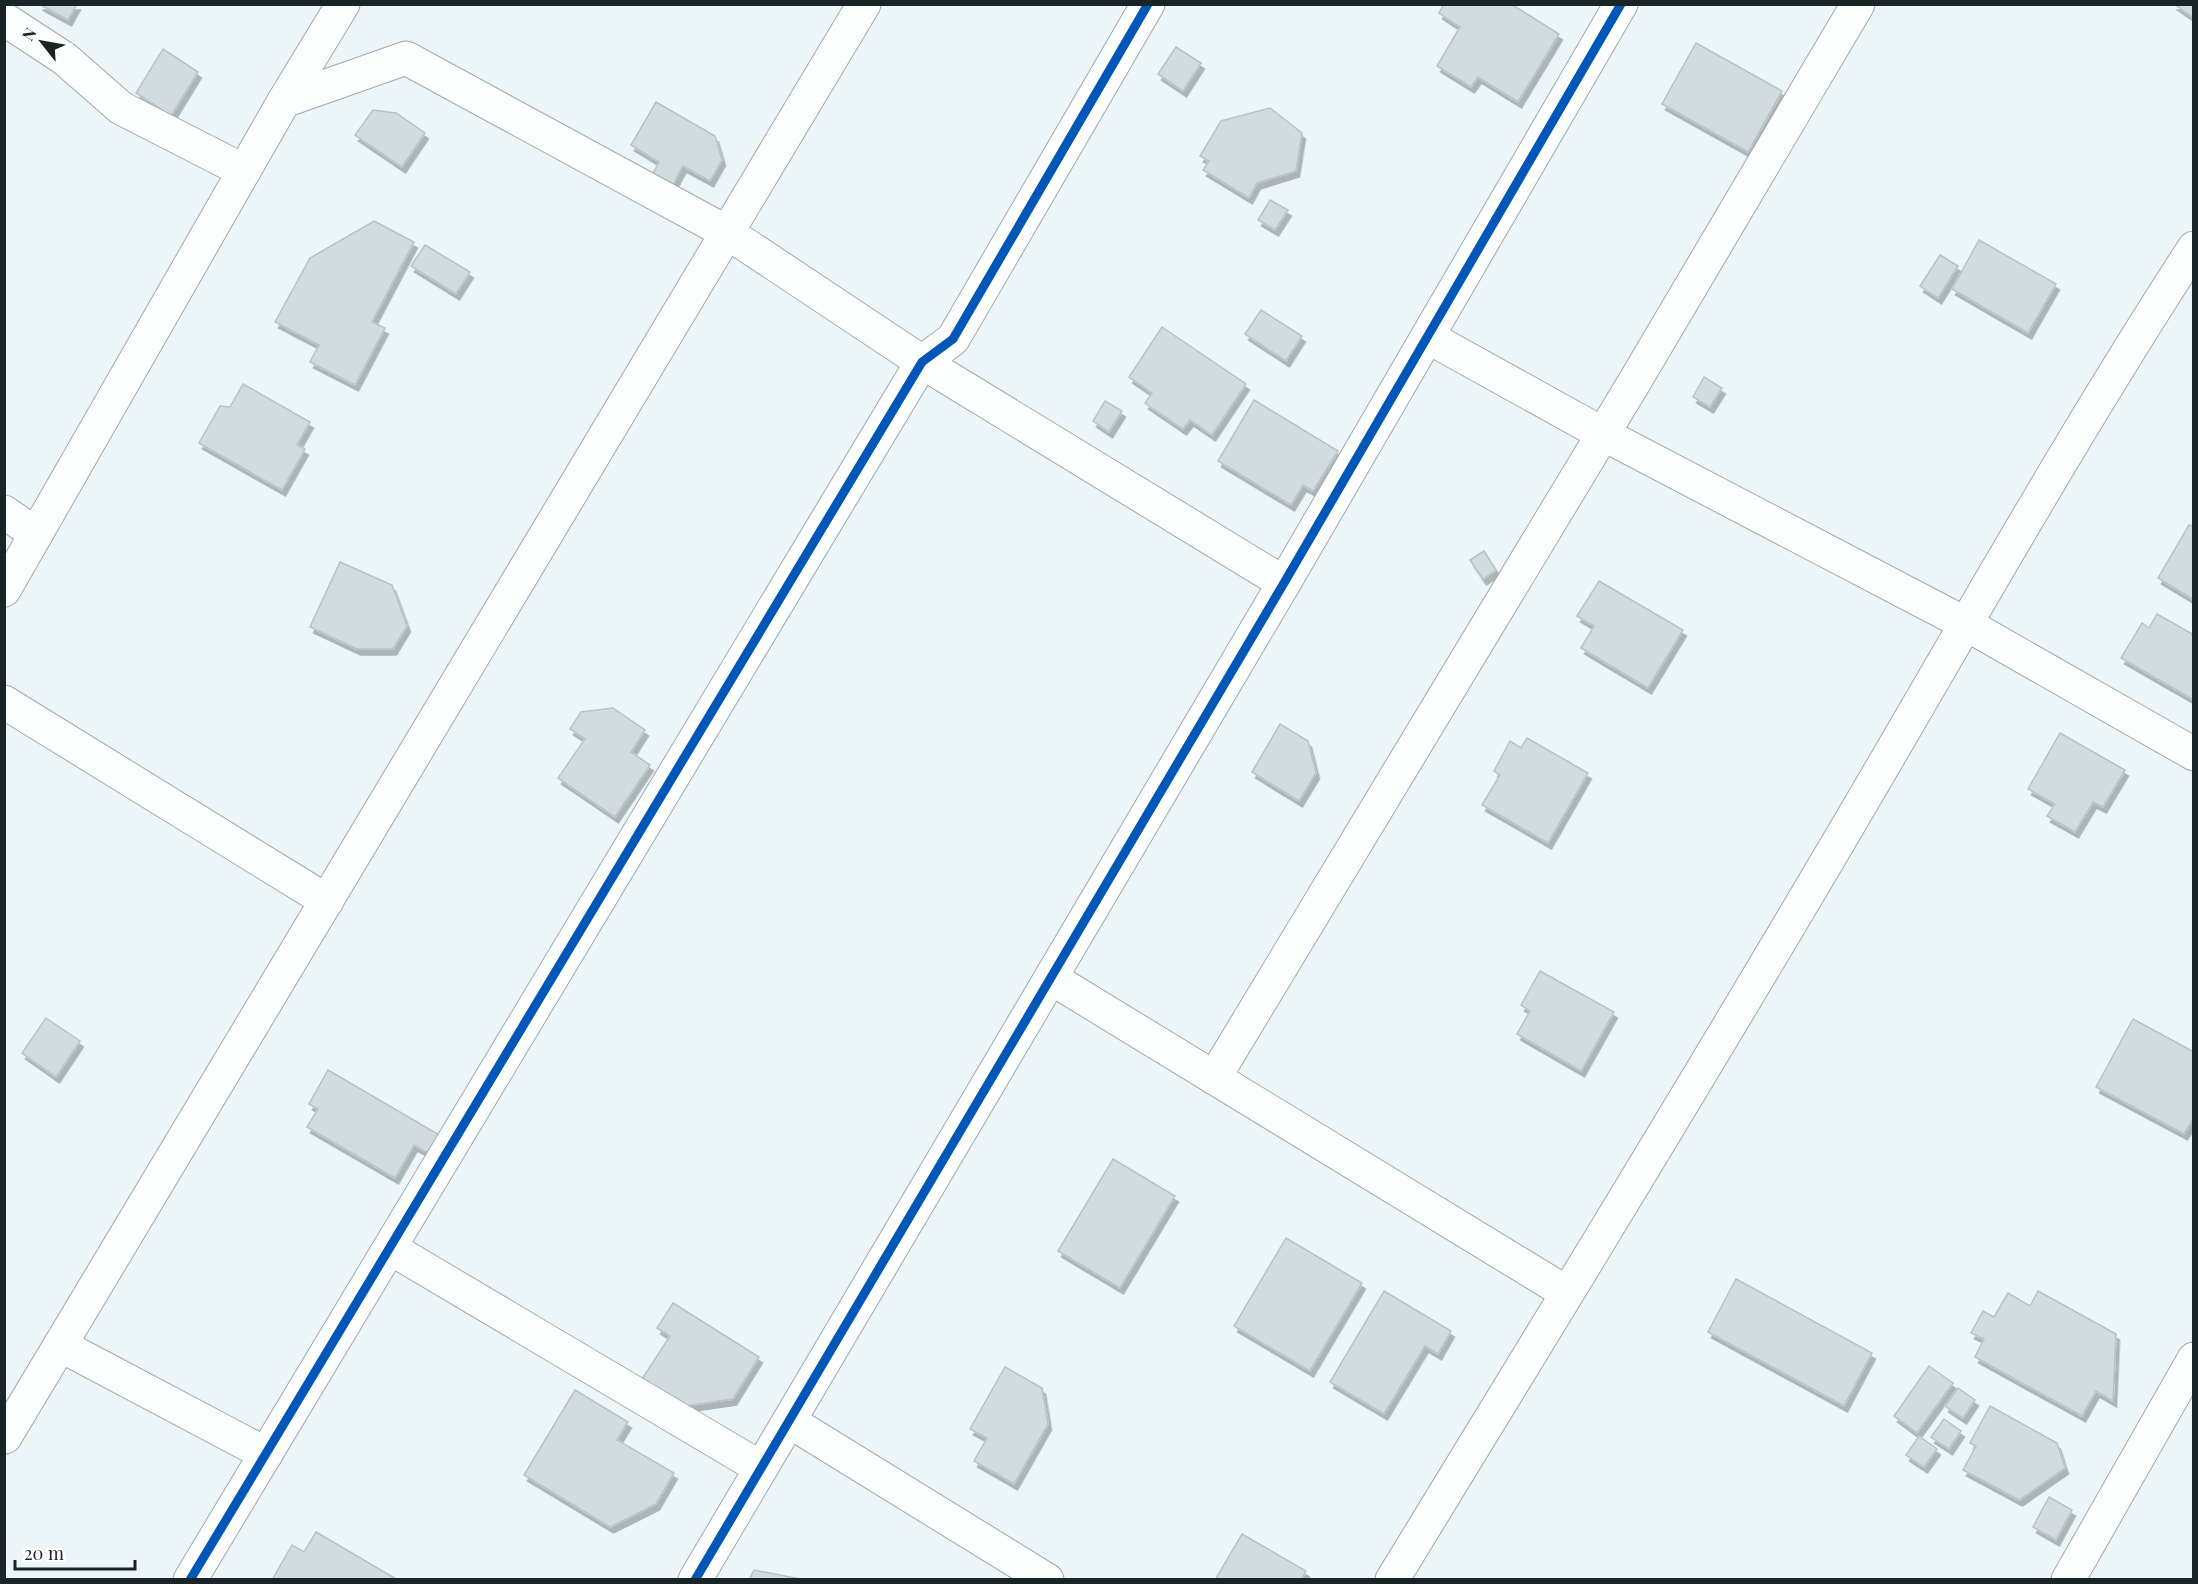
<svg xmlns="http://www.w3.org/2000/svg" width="2198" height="1584" font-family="'Playfair Display',serif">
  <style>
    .building { fill: #d2dcde; stroke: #b8c3c5; stroke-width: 1.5; filter: url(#shadow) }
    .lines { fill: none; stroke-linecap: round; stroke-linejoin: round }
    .street-casing { stroke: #a0aaad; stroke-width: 35 }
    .street { stroke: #fcfefe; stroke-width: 33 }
    .cycleway-casing { stroke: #fff; stroke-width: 13 }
    .cycleway { stroke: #0057b8; stroke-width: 9 }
  </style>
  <defs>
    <filter id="shadow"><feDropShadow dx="3.5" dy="6" stdDeviation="0" flood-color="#0004"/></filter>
  </defs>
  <rect width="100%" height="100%" fill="#ecf6f9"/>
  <g class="building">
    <path d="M39,4H77L68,20Z"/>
    <path d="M1444,4H1511L1559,34L1518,102L1478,77L1471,87L1437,66L1460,27L1439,13Z"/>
    <path d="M2174,4H2194V18Z"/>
    <path d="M1696,43L1782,91L1748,152L1662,104Z"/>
    <path d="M1176,47L1201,63L1183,91L1158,74Z"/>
    <path d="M163,49L198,72L171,116L136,93Z"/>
    <path d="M656,102L715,136L722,160L710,181L683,166L671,188L651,177L659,162L631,145Z"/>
    <path d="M1270,108L1302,133L1296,171L1257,183L1249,198L1203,170L1209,161L1200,156L1221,121Z"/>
    <path d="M373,110L396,113L425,133L402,167L355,135Z"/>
    <path d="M1270,200L1288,210L1275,230L1258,220Z"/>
    <path d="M374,221L414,242L372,322L385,328L355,385L310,362L319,345L275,322L310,258Z"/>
    <path d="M1979,240L2056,284L2028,333L1952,289Z"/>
    <path d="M425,245L470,272L456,294L411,266Z"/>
    <path d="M1940,255L1958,266L1938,298L1920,286Z"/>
    <path d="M1261,310L1302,336L1286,361L1245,334Z"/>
    <path d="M1162,327L1246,384L1212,435L1190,420L1183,429L1145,403L1152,393L1129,377Z"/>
    <path d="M1704,377L1722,388L1710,407L1693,397Z"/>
    <path d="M243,384L310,422L297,445L305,449L282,490L199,443L220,406L230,407Z"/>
    <path d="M1254,400L1338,451L1313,491L1303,485L1291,505L1218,461Z"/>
    <path d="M1105,401L1122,411L1109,432L1093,421Z"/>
    <path d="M2189,525L2194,526V600L2158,578Z"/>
    <path d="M1484,551L1496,570L1483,579L1470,560Z"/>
    <path d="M340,562L392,585L407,626L393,649H357L310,627Z"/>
    <path d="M1599,581L1683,630L1648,688L1581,648L1594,626L1577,616Z"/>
    <path d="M2157,614L2194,635V700L2121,658L2142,623L2149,628Z"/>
    <path d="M613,708L645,730L631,752L650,765L615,817L558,778L585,739L570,729L581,712Z"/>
    <path d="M1280,724L1308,741L1316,773L1299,801L1252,772Z"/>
    <path d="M2060,733L2125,770L2103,807L2093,802L2075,832L2047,816L2055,804L2028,789Z"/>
    <path d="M1527,738L1588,773L1548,843L1482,805L1500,775L1494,771L1510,741L1521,748Z"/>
    <path d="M1540,971L1614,1012L1581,1071L1517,1034L1530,1011L1521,1005Z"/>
    <path d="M46,1018L80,1041L56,1077L22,1053Z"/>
    <path d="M2133,1019L2194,1052V1117L2184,1134L2096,1087Z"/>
    <path d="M328,1070L441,1136L430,1154L414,1145L395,1178L307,1127L318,1109L309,1104Z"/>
    <path d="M1113,1159L1175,1196L1120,1288L1058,1251Z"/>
    <path d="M1286,1238L1362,1283L1310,1371L1234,1326Z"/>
    <path d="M1736,1279L1872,1353L1844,1406L1708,1332Z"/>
    <path d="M1384,1291L1451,1331L1438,1354L1425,1346L1384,1414L1330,1382Z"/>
    <path d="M2038,1291L2116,1334L2113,1401L2096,1391L2082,1416L1975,1357L1984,1339L1971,1333L1983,1311L1994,1317L2008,1293L2030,1306Z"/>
    <path d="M673,1303L759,1357L733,1399L686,1406L642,1379L670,1336L657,1328Z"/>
    <path d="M1929,1366L1953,1383L1917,1433L1894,1416Z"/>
    <path d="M1005,1367L1042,1388L1048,1424L1014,1484L974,1461L987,1438L970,1429Z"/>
    <path d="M1958,1388L1975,1400L1963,1418L1945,1406Z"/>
    <path d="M575,1390L628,1422L617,1440L674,1473L656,1504L610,1527L524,1475Z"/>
    <path d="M1990,1406L2057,1443L2065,1468L2019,1500L1963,1470L1976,1446L1970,1443Z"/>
    <path d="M1944,1419L1961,1431L1949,1449L1931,1437Z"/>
    <path d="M1919,1436L1937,1449L1924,1467L1906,1455Z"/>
    <path d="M2049,1497L2072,1510L2056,1540L2033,1527Z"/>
    <path d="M316,1532L398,1580H272L292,1545L304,1552Z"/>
    <path d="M1242,1534L1306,1571L1301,1580H1215Z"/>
    <path d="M754,1570L801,1579V1580H749Z"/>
  </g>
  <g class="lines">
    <defs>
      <g id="street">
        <path d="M4,19L65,59L121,108L244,171"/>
        <path d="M284,101L343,4"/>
        <path d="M1428,337L1603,434L1966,624L2194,754"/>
        <path d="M4,512L36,534"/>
        <path d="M4,590L284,101L406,58L728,233L922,362L1284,583"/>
        <path d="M4,702L327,901"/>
        <path d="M1051,978L1567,1293"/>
        <path d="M1214,1078L1635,381L1858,4"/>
        <path d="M390,1248L761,1468"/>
        <path d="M60,1345L266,1454"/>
        <path d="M789,1421L1047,1580"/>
        <path d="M5,1437L864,4"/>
        <path d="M190,1580L922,362L953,339L1148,4"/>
        <path d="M695,1580L1284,583L1621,4"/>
        <path d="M1392,1580C1539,1340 1686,1100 1829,858C1950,654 2065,446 2194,248"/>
        <path d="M2068,1580L2194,1359"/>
      </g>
    </defs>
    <use href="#street" class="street-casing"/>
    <use href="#street" class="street"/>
    <defs>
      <g id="cycleway">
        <path d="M190,1580L922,362L953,339L1148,4"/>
        <path d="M695,1580L1284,583L1621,4"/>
      </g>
    </defs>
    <use href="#cycleway" class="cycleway-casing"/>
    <use href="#cycleway" class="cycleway"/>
  </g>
  <rect width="2198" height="1584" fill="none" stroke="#182426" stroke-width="12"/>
  <g transform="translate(42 42) rotate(301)" stroke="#ffffff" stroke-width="4.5" paint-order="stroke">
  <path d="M0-4.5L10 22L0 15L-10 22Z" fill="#182426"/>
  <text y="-9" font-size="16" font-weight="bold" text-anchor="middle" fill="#182426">N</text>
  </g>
  <path d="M15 1560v9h120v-9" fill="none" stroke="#182426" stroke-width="3"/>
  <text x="24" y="1560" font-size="18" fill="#182426" stroke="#ffffff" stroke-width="4.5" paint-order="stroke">20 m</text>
</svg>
